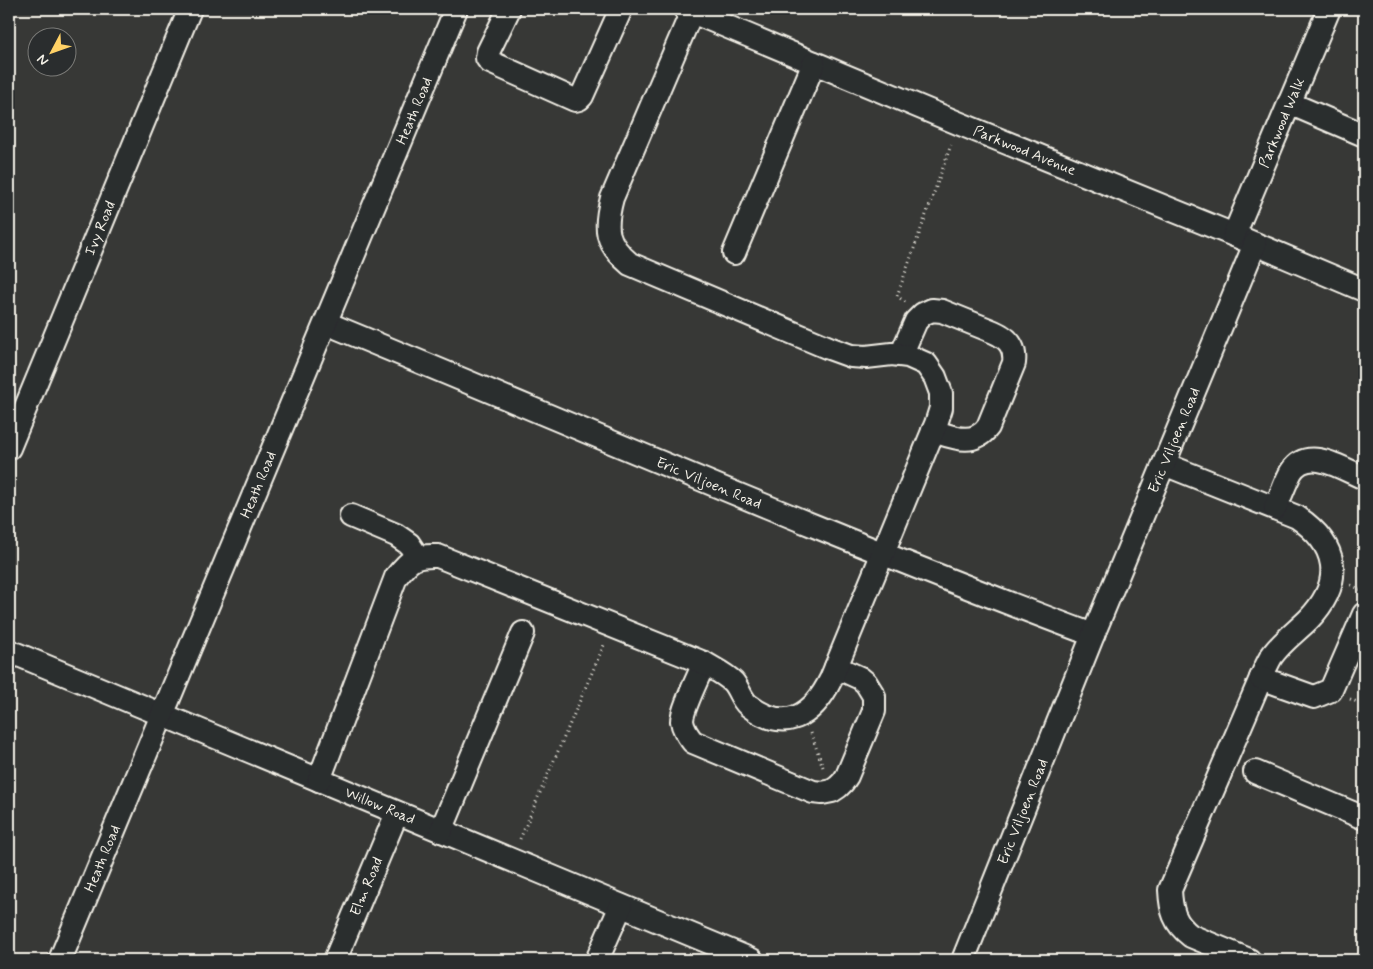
<svg xmlns="http://www.w3.org/2000/svg" width="1373" height="969" font-family="Mynerve,sans-serif">
  <style>
    .lines { fill: none; stroke-linecap: round; stroke-linejoin: round }
    .minor-casing { stroke: #f4f1e8; stroke-width: 26 }
    .path { stroke: #f4f1e8; stroke-width: 3; stroke-dasharray: 1 4; stroke-linecap: butt }
    .minor { stroke: #2a2d2e; stroke-width: 22 }
    .labels { text-anchor: middle; stroke-width: 4; stroke-linejoin: round; paint-order: stroke }
    .street-label { font-size: 15px; fill: #f4f1e8; stroke: #2a2d2e }
  </style>
  <rect width="100%" height="100%" fill="#373836"/>
  <filter id="ink" filterUnits="userSpaceOnUse"><feTurbulence type="fractalNoise" baseFrequency=".02" numOctaves="2"/><feDisplacementMap in="SourceGraphic" scale="10" xChannelSelector="R" yChannelSelector="G"/><feConvolveMatrix kernelMatrix="1 2 1 2 8 2 1 2 1" color-interpolation-filters="sRGB"/></filter>
  <g filter="url(#ink)">
    <g class="lines">
      <defs>
        <g id="minor">
          <path d="M509,9L488,52L487,58L490,62L575,100L579,99L582,96L621,9"/>
          <path id="s1" d="M685,9L958,123L1234,235L1364,290"/>
          <path d="M1289,103L1364,135"/>
          <path id="s2" d="M1234,235L1329,9"/>
          <path d="M734,253L814,63"/>
          <path id="s3" d="M326,323C581,428 835,539 1093,635"/>
          <path d="M901,355L916,321L923,314L932,310L942,311L994,332C1008,338 1016,347 1014,363L988,427C973,447 953,437 933,431"/>
          <path id="s4" d="M9,448L190,9"/>
          <path d="M1164,464L1297,517C1338,545 1345,581 1309,619C1296,632 1281,642 1271,657C1267,664 1264,671 1261,678L1170,890C1171,910 1174,923 1191,936L1249,960"/>
          <path d="M1275,508C1281,496 1285,483 1291,472C1308,445 1343,469 1364,478"/>
          <path d="M351,516L396,535L409,544L417,556"/>
          <path id="s5" d="M9,651L752,960"/>
          <path d="M704,663C699,676 682,709 682,721C683,729 688,736 693,742L813,792L822,793L832,791L838,787L843,782L847,776L874,711V696L866,683L860,678L836,667"/>
          <path d="M1261,678L1314,697L1331,690L1364,614"/>
          <path d="M1255,772L1364,818"/>
          <path d="M319,780L396,577C410,559 415,555 438,556L704,663C714,669 725,674 733,682C739,689 741,699 748,705C785,734 813,716 831,679L936,424L941,408V393L935,377L926,364L908,356L892,354L866,357L851,356L829,348L630,264C605,243 604,228 612,198L693,9"/>
          <path d="M441,831L523,633"/>
          <path id="s6" d="M60,960C191,643 325,326 456,9"/>
          <path id="s7" d="M335,960L397,813"/>
          <path d="M597,960L621,906"/>
          <path id="s8" d="M963,960L1093,635L1255,244"/>
        </g>
      </defs>
      <use href="#minor" class="minor-casing"/>
      <g class="path">
        <path d="M905,302L897,296L951,145"/>
        <path d="M1351,585L1364,591"/>
        <path d="M1350,699L1364,705"/>
        <path d="M811,733L824,770"/>
        <path d="M520,839L604,645"/>
      </g>
      <use href="#minor" class="minor"/>
    </g>
  </g>
  <g class="labels">
    <g class="street-label">
      <text dy="5" stroke="none"><textPath href="#s6" startOffset="920">Heath Road</textPath></text>
      <text dy="5" stroke="none"><textPath href="#s2" startOffset="122">Parkwood Walk</textPath></text>
      <text dy="5" stroke="none"><textPath href="#s1" startOffset="368">Parkwood Avenue</textPath></text>
      <text dy="5" stroke="none"><textPath href="#s4" startOffset="238">Ivy Road</textPath></text>
      <text dy="5" stroke="none"><textPath href="#s8" startOffset="561">Eric Viljoen Road</textPath></text>
      <text dy="5" stroke="none"><textPath href="#s3" startOffset="415">Eric Viljoen Road</textPath></text>
      <text dy="5" stroke="none"><textPath href="#s6" startOffset="515">Heath Road</textPath></text>
      <text dy="5" stroke="none"><textPath href="#s5" startOffset="402">Willow Road</textPath></text>
      <text dy="5" stroke="none"><textPath href="#s8" startOffset="160">Eric Viljoen Road</textPath></text>
      <text dy="5" stroke="none"><textPath href="#s6" startOffset="110">Heath Road</textPath></text>
      <text dy="5" stroke="none"><textPath href="#s7" startOffset="80">Elm Road</textPath></text>
    </g>
  </g>
  <rect width="1373" height="969" fill="none" stroke="#2a2d2e" stroke-width="30"/>
  <rect x="15" y="15" width="1343" height="939" fill="none" stroke="#f4f1e8" stroke-width="2" filter="url(#ink)"/>
  <g transform="translate(52 52) rotate(229)"><circle r="24" fill="#2a2d2e" stroke="#7b7b78"/>
  <path d="M0-4L9 19L0 12L-9 19Z" fill="#ffd166"/>
  <text y="-8" font-size="14" font-weight="bold" text-anchor="middle" fill="#f4f1e8">N</text>
  </g>
</svg>
